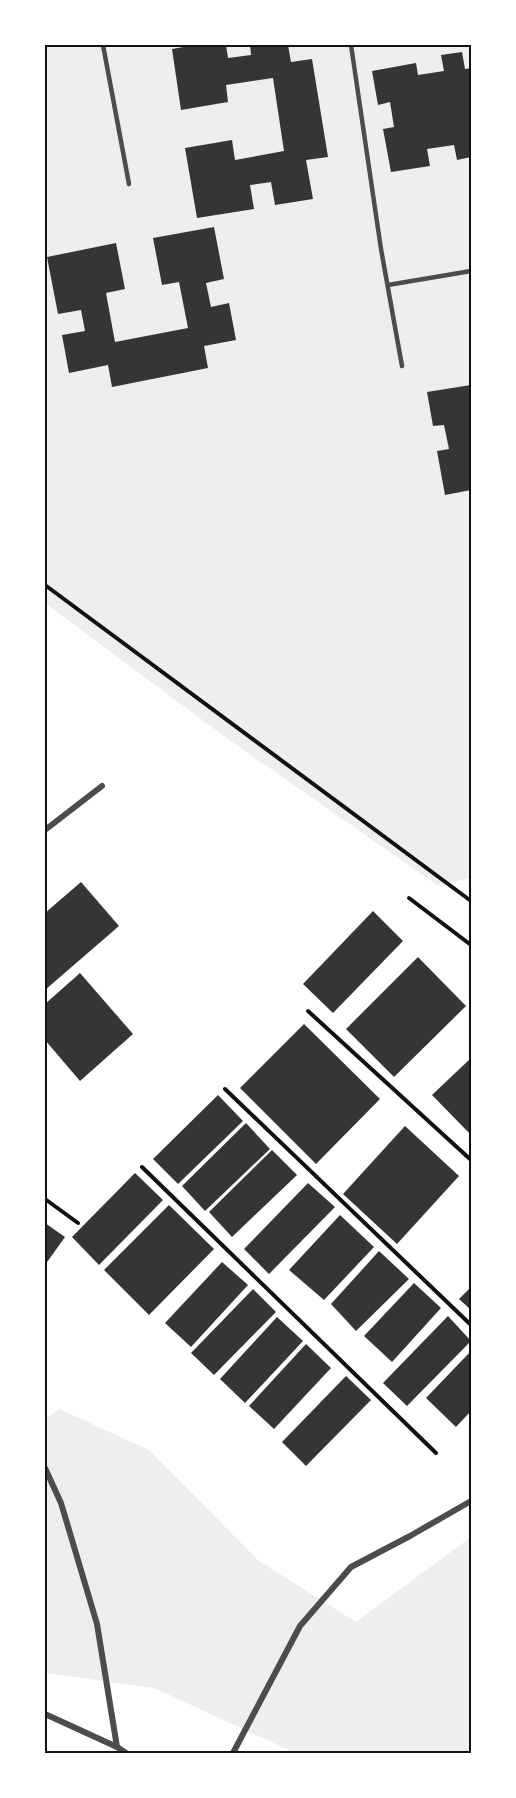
<svg xmlns="http://www.w3.org/2000/svg" width="516" height="1798" font-family="'Open Sans',sans-serif">
  <style>
    .green { fill: #eee }
    .building { fill: #353535 }
    .lines { fill: none; stroke-linecap: round; stroke-linejoin: round }
    .path { stroke: #111; stroke-width: 4 }
    .service { stroke: #4c4c4c; stroke-width: 4.5 }
    .minor { stroke: #4c4c4c; stroke-width: 6 }
    .neatline { fill: none; stroke: #111; stroke-width: 2 }
  </style>
  <rect width="100%" height="100%" fill="#fff"/>
  <g class="green">
    <path d="M45,45H471V878L437,885L228,739L45,603Z"/>
    <path d="M59,1409L149,1450L259,1561L356,1622L471,1537V1753H295L154,1688L45,1673V1419Z"/>
  </g>
  <g class="building">
    <path d="M195,45H226L228,58L251,55L250,45H288L291,62L312,59L328,157L306,160L313,199L275,205L271,182L250,185L254,209L197,218L185,148L232,140L235,160L284,151L273,78L226,85L228,102L181,110L172,49Z"/>
    <path d="M462,52L465,69L471,68V143H469L471,157L457,160L454,145L427,149L430,166L391,172L383,129L394,127L390,102L378,105L372,71L416,63L418,75L444,71L441,55Z"/>
    <path d="M214,227L224,279L206,283L211,307L229,303L236,340L204,346L208,368L112,387L108,365L69,373L62,335L85,331L81,310L58,314L47,257L116,243L125,289L106,293L115,342L188,328L179,282L162,285L153,238Z"/>
    <path d="M471,385V490L445,495L437,451L449,449L444,425L433,426L427,392Z"/>
    <path d="M81,882L119,926L45,990V913Z"/>
    <path d="M373,911L403,941L333,1013L303,984Z"/>
    <path d="M418,957L466,1006L394,1077L346,1029Z"/>
    <path d="M80,973L133,1034L80,1081L45,1040V1004Z"/>
    <path d="M304,1024L380,1099L316,1164L240,1088Z"/>
    <path d="M471,1058V1135L432,1095Z"/>
    <path d="M218,1095L243,1121L178,1184L153,1159Z"/>
    <path d="M246,1123L270,1149L205,1211L182,1186Z"/>
    <path d="M405,1126L459,1176L397,1244L343,1194Z"/>
    <path d="M272,1150L297,1175L232,1237L209,1212Z"/>
    <path d="M135,1173L163,1200L99,1265L72,1237Z"/>
    <path d="M308,1183L335,1207L269,1274L244,1249Z"/>
    <path d="M169,1205L214,1249L149,1315L104,1270Z"/>
    <path d="M340,1215L374,1247L324,1300L289,1270Z"/>
    <path d="M45,1223L65,1237L45,1265Z"/>
    <path d="M379,1251L409,1279L356,1331L331,1304Z"/>
    <path d="M222,1262L248,1285L191,1347L165,1323Z"/>
    <path d="M414,1283L441,1308L392,1362L364,1336Z"/>
    <path d="M471,1287V1310L459,1299Z"/>
    <path d="M253,1289L276,1312L214,1375L191,1353Z"/>
    <path d="M448,1316L471,1341L407,1406L383,1383Z"/>
    <path d="M277,1317L303,1341L245,1403L220,1379Z"/>
    <path d="M306,1344L331,1368L274,1429L249,1406Z"/>
    <path d="M471,1351V1411L456,1427L426,1398Z"/>
    <path d="M346,1376L371,1400L306,1466L282,1442Z"/>
  </g>
  <g class="lines">
    <g class="path">
      <path d="M45,585L471,901"/>
      <path d="M409,898L471,945"/>
      <path d="M308,1011L471,1160"/>
      <path d="M225,1089L471,1325"/>
      <path d="M142,1167L436,1453"/>
      <path d="M45,1199L78,1223"/>
    </g>
    <g class="service">
      <path d="M103,45L129,184"/>
      <path d="M351,45L381,249L402,366"/>
      <path d="M388,285L471,271"/>
    </g>
    <g class="minor">
      <path d="M45,830L102,786"/>
      <path d="M45,1468L61,1503L97,1624L117,1747"/>
      <path d="M45,1714L117,1747L126,1753"/>
      <path d="M233,1753L300,1626L351,1567L410,1536L471,1501"/>
    </g>
  </g>
  <rect width="516" height="1798" fill="none" stroke="#ffffff" stroke-width="93"/>
  <rect x="46" y="46" width="424" height="1706" class="neatline"/>
</svg>
